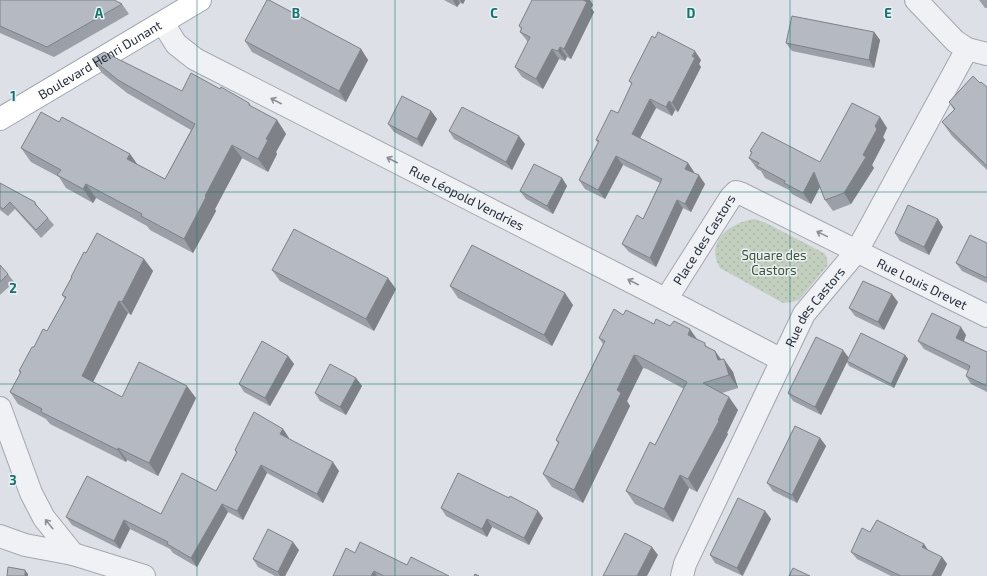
<svg xmlns="http://www.w3.org/2000/svg" width="987" height="576" font-family="'Exo 2',sans-serif">
  <style>
    .park { fill: url(#park-dots) }
    .lines { fill: none; stroke-linecap: round; stroke-linejoin: round }
    .minor-casing { stroke: #a3a7af; stroke-width: 24 }
    .major-casing { stroke: #9da4b1; stroke-width: 24 }
    .minor { stroke: #eff1f5; stroke-width: 22 }
    .major { stroke: #fff; stroke-width: 22 }
    .wall { fill: #9b9fa7 }
    .shaded-wall { fill: #7e8288 }
    .building { fill: #b4b9c2; stroke: #7e8288 }
    .oneway { stroke: #8b9098 }
    .grid { fill: none; stroke: #0f766e; stroke-width: 1; stroke-opacity: 0.55 }
    .labels { text-anchor: middle; stroke-width: 3; stroke-linejoin: round; paint-order: stroke }
    .street-label { font-size: 13px; fill: #272e3b; stroke: #eceff4 }
    .park-label { font-size: 13px; fill: #3a5635; stroke: #eceff4 }
    .grid-label { font-size: 13px; text-anchor: middle; font-weight: bold; fill: #0f766e; stroke: #eceff4; stroke-width: 3; stroke-linejoin: round; paint-order: stroke }
  </style>
  <defs>
    <pattern id="park-dots" width="8" height="8" patternUnits="userSpaceOnUse"><rect width="8" height="8" fill="#c2cfbe"/><path d="M2 2h.1M6 6h.1" fill="none" stroke="#a7b2a4" stroke-width="1.8" stroke-linecap="round"/></pattern>
  </defs>
  <rect width="100%" height="100%" fill="#dde0e6"/>
  <path class="park" d="M755,219L766,223L824,253C827,257 828,260 827,266L799,300L792,302L783,303L720,268C704,241 731,222 755,219Z"/>
  <g class="lines">
    <defs>
      <g id="minor">
        <path d="M916,0L955,41L967,49L987,54"/>
        <path id="s1" d="M163,23L176,44L195,59L667,300L782,360"/>
        <path id="s2" d="M667,300L672,290L731,197L736,192L742,194L987,316"/>
        <path d="M0,408L31,493L44,518L73,554"/>
        <path d="M0,536L25,545L73,554L144,576"/>
        <path id="s3" d="M682,576L685,564L804,314L857,251L967,49"/>
      </g>
      <g id="major">
        <path id="s4" d="M0,119L200,0"/>
      </g>
    </defs>
    <use href="#minor" class="minor-casing"/>
    <use href="#major" class="major-casing"/>
    <use href="#minor" class="minor"/>
    <use href="#major" class="major"/>
  </g>
  <g class="wall">
    <path d="M0,0L122,4L129,14L54,57L0,33Z"/>
    <path d="M444,0H465L463,4L460,3L457,7Z"/>
    <path d="M532,0H590L593,5L591,8L594,12L571,59L567,57L565,61L559,59L543,89L522,77L515,67L528,42L520,32L521,29L519,26Z"/>
    <path d="M979,0H987V8H985Z"/>
    <path d="M874,32L880,40L874,68L792,51L786,43Z"/>
    <path d="M245,41L361,49L368,60L346,102L252,52Z"/>
    <path d="M92,59L182,91L220,89L249,103L252,107L277,120L286,134L276,152L277,154L268,172L242,158L215,209L216,211L193,253L150,230L147,226L96,198L93,203L66,188L59,177L31,162L21,148L59,122L130,154L137,164L165,179L191,130L127,93L102,73Z"/>
    <path d="M701,60L699,64L701,67L678,112L675,110L672,116L656,108L640,138L688,163L694,172V173L705,184L691,212L683,208L656,267L629,252L622,244L643,219L660,183L623,165L605,199L585,189L579,180L598,143L596,140L618,113L632,85L629,81Z"/>
    <path d="M980,83L987,87V170L952,136L942,122L954,110L949,102Z"/>
    <path d="M431,111L437,119L422,147L394,132L388,124Z"/>
    <path d="M880,117L887,128L883,137L885,140L872,165L874,168L851,204L833,211L825,200L820,187L811,204L792,194L789,190L765,178L761,171L757,169L749,158L751,153L750,151L820,162Z"/>
    <path d="M449,131L525,144L512,170L454,139Z"/>
    <path d="M562,178L567,186L553,214L526,199L520,191Z"/>
    <path d="M0,183L35,202L39,208L48,218L54,225L41,238L15,209L8,216L0,210Z"/>
    <path d="M943,227L929,255L900,241L895,233Z"/>
    <path d="M987,243V283L962,271L956,263Z"/>
    <path d="M86,253L144,259L153,271L131,315L128,313L93,382L122,397L196,398L158,476L127,460L126,462L50,424L46,419L18,404L10,392L20,373L19,371L34,347L47,331L65,299L62,295L71,278V277Z"/>
    <path d="M0,265L8,274L14,282L0,295Z"/>
    <path d="M272,270L396,289L374,331L280,281Z"/>
    <path d="M450,286L573,305L552,346L458,298Z"/>
    <path d="M898,302L884,330L855,316L849,308Z"/>
    <path d="M623,315L654,324L698,340L708,347L715,351L721,359L733,372L738,388L722,393L738,410L727,433L728,434L697,492L689,488L673,522L635,504L626,491L655,445L684,389L647,369L643,368L627,401L630,406L583,503L552,487L543,474L558,443L556,440L603,344L599,338Z"/>
    <path d="M966,335L964,341L987,352V392L971,384L966,376L968,371L924,349L918,341Z"/>
    <path d="M905,355L908,359L894,388L849,366L847,362L821,415L793,401L788,393L848,358Z"/>
    <path d="M288,356L294,364L270,406L244,392L239,384Z"/>
    <path d="M356,378L362,386L346,415L320,401L315,393Z"/>
    <path d="M283,429L289,438L288,439L339,471L323,503L267,473L243,520L228,512L197,567L173,553L170,549L130,529L120,549L72,525L66,517L161,514L216,491L236,453L235,450Z"/>
    <path d="M820,438L826,446L797,503L773,491L767,483Z"/>
    <path d="M441,508L543,518L529,545L492,527L487,537L446,516Z"/>
    <path d="M765,511L771,519L743,576L715,563L710,555Z"/>
    <path d="M870,532L924,544L928,550L942,557L947,564L941,576H891L857,559L851,552Z"/>
    <path d="M299,550L285,576H275L258,567L253,559Z"/>
    <path d="M355,553L407,565L449,576H334Z"/>
  </g>
  <g class="shaded-wall">
    <path d="M453,0H458L460,3L457,7Z"/>
    <path d="M460,0H465L463,4Z"/>
    <path d="M583,0H590L593,5L591,8L594,12L571,59L564,49Z"/>
    <path d="M874,32L880,40L874,68L869,60Z"/>
    <path d="M560,47L567,57L565,61L558,51Z"/>
    <path d="M361,49L368,60L346,102L339,91Z"/>
    <path d="M552,49L559,59L543,89L536,79Z"/>
    <path d="M695,51L701,60L699,64L701,67L678,112L672,103Z"/>
    <path d="M650,99L656,108L638,142L632,134Z"/>
    <path d="M669,101L675,110L672,116L666,107Z"/>
    <path d="M431,111L437,119L422,147L417,139Z"/>
    <path d="M880,117L887,128L883,137L885,140L872,165L874,168L851,204L844,193Z"/>
    <path d="M277,120L286,134L276,152L277,154L268,172L258,159L266,139Z"/>
    <path d="M519,136L525,144L512,170L506,162Z"/>
    <path d="M232,145L242,158L215,209L216,211L193,253L184,239L205,196Z"/>
    <path d="M130,154L140,168L127,159Z"/>
    <path d="M616,156L623,165L605,199L598,190Z"/>
    <path d="M688,163L694,172L692,178L685,169Z"/>
    <path d="M814,172L822,183L811,204L803,193Z"/>
    <path d="M699,175L705,184L691,212L685,204Z"/>
    <path d="M562,178L567,186L553,214L547,206Z"/>
    <path d="M86,184L96,198L93,203L83,189Z"/>
    <path d="M677,200L683,208L656,267L650,258Z"/>
    <path d="M938,219L943,227L929,255L924,247Z"/>
    <path d="M144,259L153,271L131,315L122,302Z"/>
    <path d="M388,278L396,289L374,331L366,319Z"/>
    <path d="M565,293L573,305L552,346L544,335Z"/>
    <path d="M892,294L898,302L884,330L878,322Z"/>
    <path d="M119,301L128,313L90,388L82,376Z"/>
    <path d="M961,327L966,335L962,346L956,338Z"/>
    <path d="M690,329L699,342L688,335Z"/>
    <path d="M843,350L849,358L821,415L815,407Z"/>
    <path d="M715,351L724,364L718,360Z"/>
    <path d="M634,355L643,368L627,401L630,406L583,503L574,490L617,390Z"/>
    <path d="M905,355L908,359L894,388L891,384Z"/>
    <path d="M288,356L294,364L270,406L265,398Z"/>
    <path d="M724,359L733,372L738,388L729,375Z"/>
    <path d="M356,378L362,386L346,415L340,407Z"/>
    <path d="M187,386L196,398L158,476L149,463Z"/>
    <path d="M729,397L738,410L727,433L728,434L697,492L688,479Z"/>
    <path d="M283,429L289,438L286,443L280,434Z"/>
    <path d="M820,438L826,446L797,503L792,495Z"/>
    <path d="M118,448L127,460L126,462L118,450Z"/>
    <path d="M333,462L339,471L323,503L317,494Z"/>
    <path d="M261,465L267,473L243,520L237,511Z"/>
    <path d="M680,475L689,488L673,522L664,509Z"/>
    <path d="M222,504L228,512L197,567L191,558Z"/>
    <path d="M538,511L543,518L529,545L524,538Z"/>
    <path d="M765,511L771,519L742,576L737,568Z"/>
    <path d="M487,519L492,527L487,537L482,529Z"/>
    <path d="M124,520L130,529L120,549L114,541Z"/>
    <path d="M293,542L299,550L285,576H280L278,572Z"/>
    <path d="M924,544L929,552L922,547Z"/>
    <path d="M652,547L658,555L647,576H637Z"/>
    <path d="M942,557L947,564L941,576H932Z"/>
    <path d="M25,570L28,574V576H25Z"/>
    <path d="M374,571L377,576H371Z"/>
  </g>
  <g class="building">
    <path d="M0,0H114L122,4L47,47L0,26Z"/>
    <path d="M267,0H269L361,49L339,91L245,41Z"/>
    <path d="M532,0H583L587,2L564,49L560,47L558,51L552,49L536,79L515,67L530,37L520,32L522,28L519,26Z"/>
    <path d="M792,16L874,32L869,60L786,43Z"/>
    <path d="M658,32L695,51L692,56L695,58L672,103L669,101L666,107L650,99L632,134L688,163L685,169L699,175L685,204L677,200L650,258L622,244L637,215L643,219L662,179L616,156L598,190L579,180L599,141L596,140L611,110L618,113L632,83L629,81L652,36L655,38Z"/>
    <path d="M104,52L182,91L191,73L220,89L221,87L249,103V105L277,120L266,139L268,140L258,159L232,145L205,196L206,197L184,239L141,216L142,214L86,184L83,189L57,175L61,170L21,148L41,112L59,122L62,117L130,154L127,159L165,179L195,124L118,80L92,59Z"/>
    <path d="M973,76L980,83L981,82L987,87V166L942,122L955,109L949,102Z"/>
    <path d="M402,96L431,111L417,139L388,124Z"/>
    <path d="M852,103L880,117L875,126L877,129L863,155L866,157L844,193L825,200L814,172L803,193L784,183L785,181L757,166L759,163L749,158L752,152L750,151L762,132L820,162Z"/>
    <path d="M462,107L519,136L506,162L449,131Z"/>
    <path d="M534,164L562,178L547,206L520,191Z"/>
    <path d="M0,183L35,202V204L48,218L36,230L10,202L3,209L0,207Z"/>
    <path d="M908,205L938,219L924,247L895,233Z"/>
    <path d="M294,229L388,278L366,319L272,270Z"/>
    <path d="M97,233L144,259L122,302L119,301L82,376L122,397L139,362L187,386L149,463L118,448V450L41,412L42,409L10,392L21,372L19,371L32,347H34L43,329L47,331L66,297L62,295L72,277H71L84,252L86,253Z"/>
    <path d="M970,235L987,243V278L956,263Z"/>
    <path d="M472,245L565,293L544,335L450,286Z"/>
    <path d="M0,265L8,274L0,282Z"/>
    <path d="M863,281L892,294L878,322L849,308Z"/>
    <path d="M614,309L623,315L626,310L654,324L656,319L670,326L674,321L690,329L688,335L705,343V346L715,351L718,360L724,359L729,375L703,383L729,397L718,420L719,421L688,479L680,475L664,509L626,491L650,442L655,445L687,382L638,356L634,355L617,390L621,393L574,490L543,474L559,442L556,440L605,341L599,338Z"/>
    <path d="M932,313L961,327L956,338L987,352V386L966,376L970,366L918,341Z"/>
    <path d="M861,333L905,355L891,384L847,361Z"/>
    <path d="M816,337L843,350L815,407L788,393Z"/>
    <path d="M262,341L288,356L265,398L239,384Z"/>
    <path d="M330,364L356,378L340,407L315,393Z"/>
    <path d="M254,412L283,429L280,434L333,462L317,494L261,465L237,511L222,504L191,558L167,544L168,542L124,520L114,541L66,517L87,476L161,514L182,473L216,491L237,452L235,450Z"/>
    <path d="M795,426L820,438L792,495L767,483Z"/>
    <path d="M458,473L509,498L510,496L538,511L524,538L487,519L482,529L441,508Z"/>
    <path d="M738,498L765,511L737,568L710,555Z"/>
    <path d="M877,520L924,544L922,547L942,557L932,576H901L851,552L862,528L870,532Z"/>
    <path d="M268,529L293,542L278,572L253,559Z"/>
    <path d="M625,533L652,547L637,576H603Z"/>
    <path d="M360,542L407,565L411,557L449,576H384L374,571L371,576H333L346,548L355,553Z"/>
    <path d="M8,567L25,570V576H7Z"/>
    <path d="M793,568L810,576H789Z"/>
    <path d="M475,574L479,576H474Z"/>
  </g>
  <defs><path id="oneway-shaft" d="M-6 0H5M1.5-3L5.5 0L1.5 3" fill="none" stroke-width="1.6" stroke-linecap="round" stroke-linejoin="round"/></defs>
  <g class="oneway">
    <use href="#oneway-shaft" transform="translate(276 101) rotate(-153)"/>
    <use href="#oneway-shaft" transform="translate(392 160) rotate(-153)"/>
    <use href="#oneway-shaft" transform="translate(822 234) rotate(-154)"/>
    <use href="#oneway-shaft" transform="translate(633 282) rotate(-153)"/>
    <use href="#oneway-shaft" transform="translate(49 524) rotate(-129)"/>
  </g>
  <path class="grid" d="M197,0V576M395,0V576M592,0V576M790,0V576M0,192H987M0,384H987"/>
  <g class="labels">
    <g class="street-label">
      <text dy="5" stroke="none"><textPath href="#s4" startOffset="116">Boulevard Henri Dunant</textPath></text>
      <text dy="5" stroke="none"><textPath href="#s1" startOffset="354">Rue Léopold Vendries</textPath></text>
      <text dy="5" stroke="none"><textPath href="#s2" startOffset="71">Place des Castors</textPath></text>
      <text dy="5" stroke="none"><textPath href="#s2" startOffset="336">Rue Louis Drevet</textPath></text>
      <text dy="5" stroke="none"><textPath href="#s3" startOffset="301">Rue des Castors</textPath></text>
    </g>
    <g class="park-label">
      <text x="774" y="260">Square des<tspan x="774" dy="15">Castors</tspan></text>
    </g>
  </g>
  <g class="grid-label">
    <text x="99" y="18">A</text>
    <text x="296" y="18">B</text>
    <text x="494" y="18">C</text>
    <text x="691" y="18">D</text>
    <text x="888" y="18">E</text>
    <text x="13" y="101">1</text>
    <text x="13" y="293">2</text>
    <text x="13" y="485">3</text>
  </g>
</svg>
